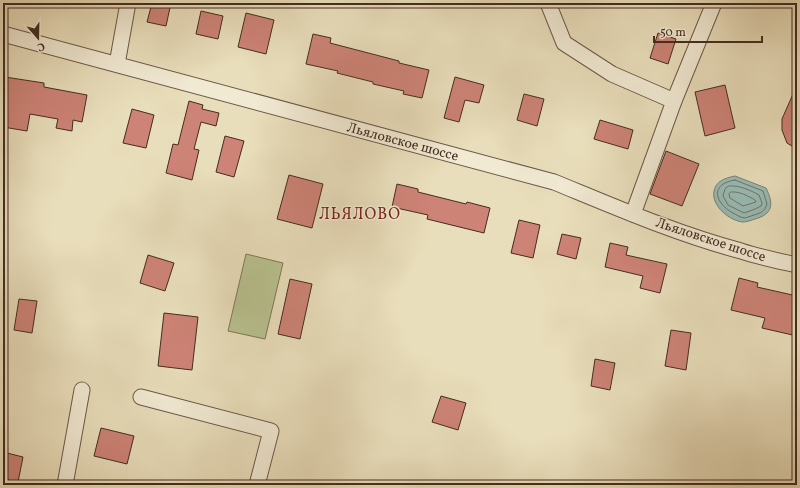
<svg xmlns="http://www.w3.org/2000/svg" width="800" height="488" font-family="Vollkorn,serif">
  <style>
    .green { fill: #b8c18f; stroke: #7e7658 }
    .water { fill: #98bbb4; stroke: #768279 }
    .lines { fill: none; stroke-linecap: round; stroke-linejoin: round }
    .shore { stroke: #6e746a; stroke-width: 1 }
    .building { fill: #cd8376; stroke: #442c21 }
    .minor-casing { stroke: #6d5848; stroke-width: 17 }
    .minor { stroke: #f1ead3; stroke-width: 15 }
    .labels { text-anchor: middle; stroke-width: 3; stroke-linejoin: round; paint-order: stroke }
    .street-label { font-size: 14px; fill: #442c21; stroke: #f1ead3 }
    .quarter-label { font-size: 16px; letter-spacing: 1px; fill: #7a1f14; stroke: #f1ead3 }
  </style>
  <rect width="100%" height="100%" fill="#e9debb"/>
  <filter id="stains"><feTurbulence type="fractalNoise" baseFrequency=".005" numOctaves="4"/><feColorMatrix values="0 0 0 0 .2 0 0 0 0 .09 0 0 0 0 .02 0 0 0 .5 -.17"/></filter>
  <radialGradient id="worn" r=".72"><stop offset=".6" stop-color="#630" stop-opacity="0"/><stop offset="1" stop-color="#630" stop-opacity=".3"/></radialGradient>
  <path class="green" d="M246,254L283,263L265,339L228,331Z"/>
  <path class="water" d="M735,176L766,188C774,204 773,214 755,219C752,220 747,222 743,222C730,221 711,206 714,191C716,181 725,178 735,176Z"/>
  <g class="lines">
    <g class="shore">
      <path d="M735,180L763,191L767,204C765,211 761,213 754,215C751,216 748,217 745,218C741,218 737,215 733,213C715,203 709,184 735,180Z"/>
      <path d="M729,186C739,185 750,190 759,195L762,203L761,206L755,209L744,213L728,205L723,196L725,189Z"/>
      <path d="M731,192C739,191 748,196 755,200L756,202L743,206L730,198L729,194Z"/>
    </g>
  </g>
  <g class="building">
    <path d="M152,3H171L166,26L147,22Z"/>
    <path d="M201,11L223,16L218,39L196,34Z"/>
    <path d="M246,13L274,20L266,54L238,47Z"/>
    <path d="M658,33L676,39L668,64L650,58Z"/>
    <path d="M313,34L331,38L330,43L399,61V63L429,70L422,98L403,94L404,91L373,84V82L337,73L338,71L306,64Z"/>
    <path d="M5,77L44,83V87L87,95L82,122L73,120L72,131L56,128L58,119L30,114L27,131L3,127V89Z"/>
    <path d="M455,77L484,85L479,103L465,100L459,122L444,118Z"/>
    <path d="M725,85L735,128L705,136L695,92Z"/>
    <path d="M797,85V149L787,143L782,130V119Z"/>
    <path d="M524,94L544,99L537,126L517,120Z"/>
    <path d="M189,101L203,105L202,109L219,113L216,126L201,122L194,149L199,150L192,180L166,173L173,144L178,145Z"/>
    <path d="M132,109L154,115L146,148L123,143Z"/>
    <path d="M600,120L633,130L628,149L594,139Z"/>
    <path d="M225,136L244,141L234,177L216,172Z"/>
    <path d="M666,151L699,164L682,206L650,194Z"/>
    <path d="M289,175L323,184L312,228L277,219Z"/>
    <path d="M397,184L418,189V192L466,204L467,202L490,208L484,233L427,219L428,215L392,207Z"/>
    <path d="M519,220L540,225L533,258L511,253Z"/>
    <path d="M562,234L581,238L576,259L557,254Z"/>
    <path d="M610,243L628,247L626,255L667,264L660,293L640,288L643,276L605,267Z"/>
    <path d="M148,255L174,263L165,291L140,283Z"/>
    <path d="M739,278L758,283L757,287L797,296V336L762,328L765,318L731,310Z"/>
    <path d="M290,279L312,284L300,339L278,334Z"/>
    <path d="M19,299L37,301L32,333L14,330Z"/>
    <path d="M164,313L198,317L192,370L158,366Z"/>
    <path d="M671,330L691,333L686,370L665,366Z"/>
    <path d="M595,359L615,363L610,390L591,386Z"/>
    <path d="M441,396L466,403L458,430L432,422Z"/>
    <path d="M101,428L134,436L127,464L94,456Z"/>
    <path d="M3,452L23,457L18,482L3,479Z"/>
  </g>
  <g class="lines">
    <defs>
      <g id="minor">
        <path d="M548,3L564,43L612,74L674,101L633,214"/>
        <path d="M3,34L554,182C615,207 677,234 741,251C759,257 778,261 797,265"/>
        <path d="M117,64L128,3"/>
        <path d="M674,101L714,3"/>
        <path d="M141,397L271,431L257,485"/>
        <path d="M65,485L82,390"/>
      </g>
    </defs>
    <use href="#minor" class="minor-casing"/>
    <use href="#minor" class="minor"/>
  </g>
  <g class="labels">
    <g class="street-label">
      <text transform="translate(403 141) rotate(15)" y="5">Льяловское шоссе</text>
      <text transform="translate(711 239) rotate(18)" y="5">Льяловское шоссе</text>
    </g>
    <g class="quarter-label">
      <text x="360" y="219">ЛЬЯЛОВО</text>
    </g>
  </g>
  <rect width="800" height="488" fill="none" stroke="#e9debb" stroke-width="16"/>
  <rect x="4" y="4" width="792" height="480" fill="none" stroke="#442c21" stroke-width="2"/>
  <rect x="8" y="8" width="784" height="472" fill="none" stroke="#442c21"/>
  <g transform="translate(38 38) rotate(160)" stroke="#f1ead3" stroke-width="3" paint-order="stroke">
  <path d="M0-3L7 15L0 10L-7 15Z" fill="#442c21"/>
  <text y="-6" font-size="11" font-weight="bold" text-anchor="middle" fill="#442c21">С</text>
  </g>
  <path d="M654 36v6h108v-6" fill="none" stroke="#442c21" stroke-width="2"/>
  <text x="660" y="36" font-size="12" fill="#442c21" stroke="#f1ead3" stroke-width="3" paint-order="stroke">50 m</text>
  <rect width="100%" height="100%" filter="url(#stains)"/>
  <rect width="100%" height="100%" fill="url(#worn)"/>
</svg>
